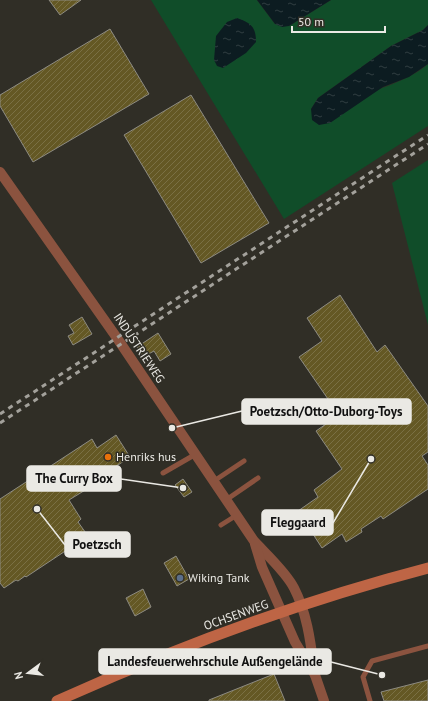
<svg xmlns="http://www.w3.org/2000/svg" width="428" height="701" font-family="'PT Sans',sans-serif">
  <style>
    .grass { fill: #104d29 }
    .water { fill: url(#water-ripples) }
    .building { fill: url(#building-hatch); stroke: #8d8b82 }
    .lines { fill: none; stroke-linecap: round; stroke-linejoin: round }
    .service { stroke: #8b533f; stroke-width: 5 }
    .minor { stroke: #8b533f; stroke-width: 10 }
    .secondary { stroke: #be6545; stroke-width: 11 }
    .rail { stroke: #a3a19b; stroke-width: 3; stroke-dasharray: 5 5; stroke-linecap: butt }
    .food-dot { fill: #e8710a; stroke: #302e26; stroke-width: 1.5 }
    .service-dot { fill: #5c6f8a; stroke: #302e26; stroke-width: 1.5 }
    .labels { text-anchor: middle; stroke-width: 3; stroke-linejoin: round; paint-order: stroke }
    .street-label { font-size: 12px; fill: #eae9e4; stroke: #302e26 }
    .poi-label { font-size: 12px; fill: #eae9e4; stroke: #302e26; text-anchor: start }
    .leader { fill: none; stroke: #eae9e4; stroke-width: 1.5 }
    .callout-dot { fill: #eae9e4; stroke: #302e26; stroke-width: 1.5 }
    .callout { fill: #eae9e4; stroke: #eae9e4; stroke-width: 1.5 }
    .callout-label { font-size: 13px; text-anchor: middle; font-weight: bold; fill: #111 }
  </style>
  <defs>
    <pattern id="water-ripples" width="26" height="14" patternUnits="userSpaceOnUse"><rect width="26" height="14" fill="#0c1c21"/><path d="M2 4q2-2 4 0t4 0M15 11q2-2 4 0t4 0" fill="none" stroke="#303d41"/></pattern>
    <pattern id="building-hatch" width="6" height="6" patternUnits="userSpaceOnUse"><rect width="6" height="6" fill="#645824"/><path d="M-1 1l2-2M0 6l6-6M5 7l2-2" fill="none" stroke="#7a7044"/></pattern>
  </defs>
  <rect width="100%" height="100%" fill="#302e26"/>
  <g class="grass">
    <path d="M151,0H257L275,24L289,26L331,0H428V25L423,30L391,46L318,98L311,109C345,99 402,87 428,64V126L284,219Z"/>
    <path d="M428,160V325L392,183Z"/>
  </g>
  <g class="water">
    <path d="M257,0H331L289,26L282,27L275,24Z"/>
    <path d="M237,18C251,23 256,27 256,42L246,53L223,68L217,66L214,60L216,36L227,22Z"/>
    <path d="M428,25V64L409,77L383,87L330,123L319,125L312,120L311,109L318,98L391,46L423,30Z"/>
  </g>
  <g class="building">
    <path d="M49,0H81L60,15Z"/>
    <path d="M110,29L149,94L33,162L0,106V95Z"/>
    <path d="M191,95L269,223L201,263L124,135Z"/>
    <path d="M340,295L377,352L385,345L428,406V452L422,456L428,465V489L383,519L381,516L361,529L362,532L346,542L342,534L322,548L298,511L318,497L314,490L342,469L316,431L339,415L299,357L322,341L307,318Z"/>
    <path d="M82,317L92,334L73,345L68,336L74,333L69,325Z"/>
    <path d="M158,333L171,354L160,361L154,351L143,357L137,347Z"/>
    <path d="M116,435L130,457L106,473L110,478L102,484L100,481L69,500L81,519L78,522L88,536L26,577L25,576L18,581L16,580L4,588L0,583V499L92,439L97,448Z"/>
    <path d="M183,479L192,492L184,497L175,485Z"/>
    <path d="M176,556L189,579L177,586L164,563Z"/>
    <path d="M143,589L151,607L135,616L126,598Z"/>
    <path d="M274,674L285,701H209V700Z"/>
    <path d="M428,680V701H384L381,692Z"/>
  </g>
  <g class="lines">
    <g class="service">
      <path d="M163,473L196,454"/>
      <path d="M214,481L244,461"/>
      <path d="M226,500L258,478"/>
      <path d="M221,525L237,515"/>
      <path d="M370,701L363,677L372,661L428,646"/>
    </g>
    <g class="minor">
      <path d="M0,172L117,338L254,541C266,554 286,572 294,588C308,615 311,646 315,675"/>
      <path d="M255,544L262,567L295,642L315,675L324,701"/>
    </g>
    <path class="secondary" d="M57,701C177,647 301,601 428,568"/>
    <g class="rail">
      <path d="M0,414L428,135"/>
      <path d="M0,423L428,144"/>
    </g>
  </g>
  <circle class="food-dot" cx="108" cy="457" r="4"/>
  <circle class="service-dot" cx="180" cy="578" r="4"/>
  <g class="labels">
    <g class="street-label">
      <text transform="translate(139 348) rotate(56)" y="4">INDUSTRIEWEG</text>
      <text transform="translate(236 615) rotate(-20)" y="4">OCHSENWEG</text>
    </g>
    <g class="poi-label">
      <text x="116" y="461">Henriks hus</text>
      <text x="188" y="582">Wiking Tank</text>
    </g>
  </g>
  <path class="leader" d="M172 428L242 411M183 488L121 479M371 459L333 523M37 509L65 545M382 675L331 662"/>
  <g class="callout-dot">
    <circle cx="172" cy="428" r="4"/>
    <circle cx="183" cy="488" r="4"/>
    <circle cx="371" cy="459" r="4"/>
    <circle cx="37" cy="509" r="4"/>
    <circle cx="382" cy="675" r="4"/>
  </g>
  <g class="callout">
    <rect x="242" y="399" width="169" height="25" rx="4"/>
    <rect x="27" y="466" width="94" height="25" rx="4"/>
    <rect x="262" y="510" width="71" height="25" rx="4"/>
    <rect x="65" y="532" width="65" height="25" rx="4"/>
    <rect x="99" y="649" width="232" height="25" rx="4"/>
  </g>
  <g class="callout-label">
    <text x="326" y="416">Poetzsch/Otto-Duborg-Toys</text>
    <text x="74" y="483">The Curry Box</text>
    <text x="298" y="527">Fleggaard</text>
    <text x="97" y="549">Poetzsch</text>
    <text x="215" y="666">Landesfeuerwehrschule Außengelände</text>
  </g>
  <g transform="translate(28 673) rotate(255)" stroke="#302e26" stroke-width="3" paint-order="stroke">
  <path d="M0-3L7 15L0 10L-7 15Z" fill="#eae9e4"/>
  <text y="-6" font-size="11" font-weight="bold" text-anchor="middle" fill="#eae9e4">N</text>
  </g>
  <path d="M292 26v6h93v-6" fill="none" stroke="#eae9e4" stroke-width="2"/>
  <text x="298" y="26" font-size="12" fill="#eae9e4" stroke="#302e26" stroke-width="3" paint-order="stroke">50 m</text>
</svg>
